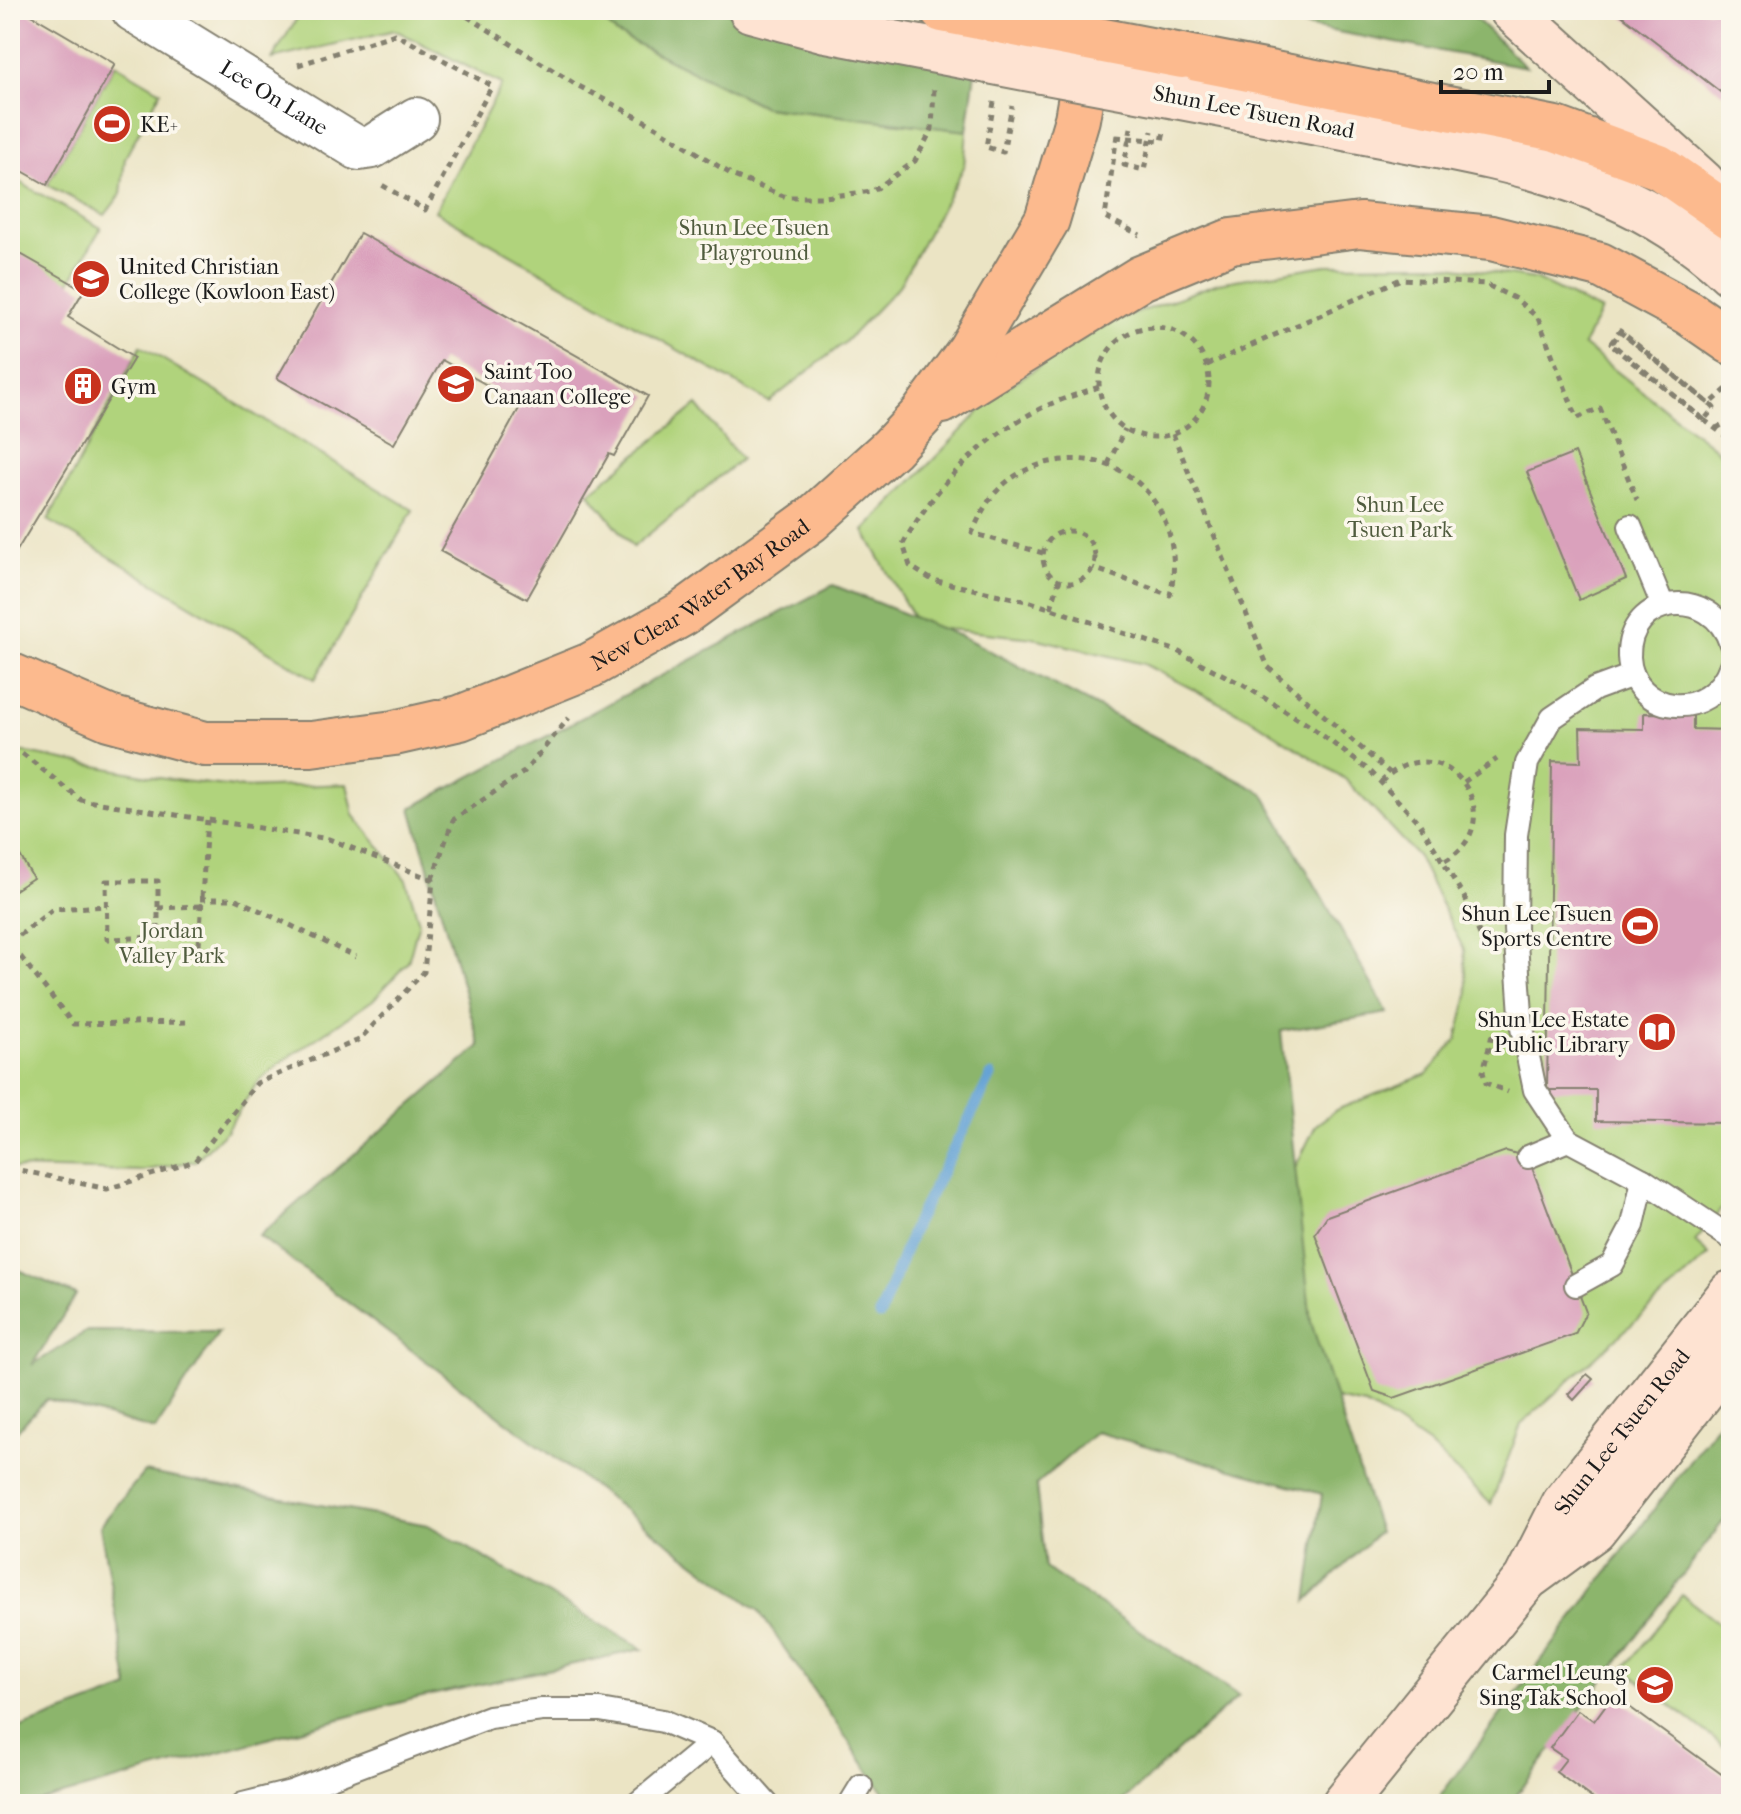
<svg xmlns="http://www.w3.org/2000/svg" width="1741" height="1814" font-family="'IM FELL French Canon',serif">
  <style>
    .green { fill: #b0d37c; stroke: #66784c; stroke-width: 2 }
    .forest { fill: #8cb56c; stroke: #546844; stroke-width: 2 }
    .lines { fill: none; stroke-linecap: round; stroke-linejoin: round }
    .stream { stroke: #62a1d4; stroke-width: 11 }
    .building { fill: #daa1bc }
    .service-casing { stroke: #848070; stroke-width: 26 }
    .minor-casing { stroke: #848070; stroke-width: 46 }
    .secondary-casing { stroke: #848070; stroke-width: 48 }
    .primary-casing { stroke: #848070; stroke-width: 48 }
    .path { stroke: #848070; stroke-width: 5; stroke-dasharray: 6 6; stroke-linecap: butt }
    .service { stroke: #fff; stroke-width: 22 }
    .minor { stroke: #fff; stroke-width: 42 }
    .secondary { stroke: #fee3d2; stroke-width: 44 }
    .primary { stroke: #fcba8e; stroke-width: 44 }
    .secondary-bridge-casing { stroke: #848070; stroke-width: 48; stroke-linecap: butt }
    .primary-bridge-casing { stroke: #848070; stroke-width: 48; stroke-linecap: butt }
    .path-bridge { stroke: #848070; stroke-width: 5; stroke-dasharray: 6 6; stroke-linecap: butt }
    .secondary-bridge { stroke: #fee3d2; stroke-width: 44 }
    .primary-bridge { stroke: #fcba8e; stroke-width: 44 }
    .labels { text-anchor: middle; stroke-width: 7; stroke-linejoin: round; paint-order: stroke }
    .street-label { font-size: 22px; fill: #1c1c1c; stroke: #fbf7ec }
    .poi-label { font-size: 22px; fill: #1c1c1c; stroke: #fbf7ec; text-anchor: start }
    .park-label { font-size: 22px; fill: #505c3e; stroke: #fbf7ec }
  </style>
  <rect width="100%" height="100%" fill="#fbf7ec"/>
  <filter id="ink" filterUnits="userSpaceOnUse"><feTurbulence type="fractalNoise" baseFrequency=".0125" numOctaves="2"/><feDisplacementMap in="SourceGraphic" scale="16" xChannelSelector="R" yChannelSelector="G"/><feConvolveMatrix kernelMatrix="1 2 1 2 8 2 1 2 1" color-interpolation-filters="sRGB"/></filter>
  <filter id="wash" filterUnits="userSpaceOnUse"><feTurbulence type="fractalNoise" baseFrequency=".006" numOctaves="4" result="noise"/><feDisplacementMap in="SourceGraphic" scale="32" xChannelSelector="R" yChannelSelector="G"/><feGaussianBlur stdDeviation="1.8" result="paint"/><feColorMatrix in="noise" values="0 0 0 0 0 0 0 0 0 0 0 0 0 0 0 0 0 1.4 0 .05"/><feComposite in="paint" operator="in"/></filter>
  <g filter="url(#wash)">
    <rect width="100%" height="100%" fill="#ebe4c4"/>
    <g class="green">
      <path d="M302,10H592L617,34L764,107L967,131L964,167L899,286L844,343L769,402L435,211L502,84L395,30L272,59Z"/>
      <path d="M115,64L161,91L125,158L121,194L105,215L47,185Z"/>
      <path d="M10,177L101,228L59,301L10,273Z"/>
      <path d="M1437,264L1535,279L1601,311L1583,345L1731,461V1214L1722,1208L1695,1242L1709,1255L1521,1424L1491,1504L1429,1445L1395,1422L1365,1405L1311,1394L1206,1350L1316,1125L1336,1110L1427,1074L1457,1039L1468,995L1464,950L1418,857L1345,779L1253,720L1144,664L1034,638L918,626L864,531L999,392L1105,325L1218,283L1326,265Z"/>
      <path d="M141,346L413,510L315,679L48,520Z"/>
      <path d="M697,405L741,459L633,547L589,493Z"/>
      <path d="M10,750L165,779L244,788L347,784L354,815L406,880L419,922L408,962L373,1000L283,1061L257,1083L226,1131L195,1161L141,1171L10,1168Z"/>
      <path d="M1682,1595L1731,1633V1752L1624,1669Z"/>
    </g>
    <g class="forest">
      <path d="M592,10H724L749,24L976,65L967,131L765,107L617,34Z"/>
      <path d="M1218,10H1467L1526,67Z"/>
      <path d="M833,585L967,639L1263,793L1388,1013L1281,1031L1311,1322L1379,1532L1307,1601L1322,1494L1096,1432L1036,1485L1045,1568L1239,1696L1119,1804H884L886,1796L758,1610L259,1236L480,1046L411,808Z"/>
      <path d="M10,1266L76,1295L32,1365L87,1331L219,1332L155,1430L47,1399L10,1438Z"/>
      <path d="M1731,1406V1511L1510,1804H1434Z"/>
      <path d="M144,1472L428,1525L643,1649L413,1699L30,1804H10V1732L129,1688L100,1526Z"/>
    </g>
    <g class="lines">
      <path class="stream" d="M880,1315L915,1224L991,1076"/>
    </g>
    <g id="blocks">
      <g class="building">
        <path d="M10,10H23L115,64L47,185L10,164Z"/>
        <path d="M1615,10H1731V89L1728,87L1723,94Z"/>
        <path d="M360,233L648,396L614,456L609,454L527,599L440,551L521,405L528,408L442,360L394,444L277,378Z"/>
        <path d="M10,248L84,290L68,317L134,358L10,562Z"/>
        <path d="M1575,453L1626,579L1579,600L1527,472Z"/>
        <path d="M1644,713L1693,714V729L1731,730V1123L1596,1121V1090H1547L1552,761L1581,762L1580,728L1644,729Z"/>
        <path d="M10,838L33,878L10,893Z"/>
        <path d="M1506,1151L1528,1157L1586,1312L1575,1334L1394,1398L1374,1391L1315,1234L1327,1216Z"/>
        <path d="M1587,1374L1593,1379L1574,1400L1568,1394Z"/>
        <path d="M1613,1695L1731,1781V1804H1600L1556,1772L1566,1759L1550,1748L1578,1710L1594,1721Z"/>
      </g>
    </g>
  </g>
  <g filter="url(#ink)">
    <use href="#blocks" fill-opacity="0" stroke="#848070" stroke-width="2"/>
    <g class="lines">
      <defs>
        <g id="service">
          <path d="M1630,526L1663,606"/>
          <path d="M1731,644C1712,584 1627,594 1629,657C1632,714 1710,725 1731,665"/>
          <path d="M1633,675L1595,689L1552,718L1527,763L1516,835L1515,929L1522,1028L1535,1090L1568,1140L1643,1180L1731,1238"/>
          <path d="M1528,1157L1568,1140"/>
          <path d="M1576,1285L1612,1265L1633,1225L1643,1180"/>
          <path d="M243,1804L291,1792L489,1717L542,1710H600L663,1721L712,1742L767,1804"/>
          <path d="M637,1804L712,1742"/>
          <path d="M850,1804L861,1786"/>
        </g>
        <g id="minor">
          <path id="s1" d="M133,10L359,149L372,147L416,119"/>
        </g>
        <g id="secondary">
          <path d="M751,10L826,30L988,61"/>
          <path d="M1512,10L1703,183"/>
          <path d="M1175,96C1247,110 1319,123 1391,137C1517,161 1634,181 1731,273"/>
          <path d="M1531,1575L1594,1529L1731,1355"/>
          <path id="s2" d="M1344,1804L1526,1579L1564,1504L1731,1293"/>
        </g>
        <g id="primary">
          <path d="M942,10L994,20"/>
          <path d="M1182,56L1556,129L1659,167L1731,217"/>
          <path d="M942,401L1141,278L1231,241L1360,225L1491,238L1600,265L1689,313L1731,342"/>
          <path id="s3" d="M10,675L109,718L205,744H311L394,733L460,718L591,665L682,614L811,520L891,448L922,415L970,350L1047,220L1077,119L1096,10"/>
        </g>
      </defs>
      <use href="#service" class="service-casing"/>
      <use href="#minor" class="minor-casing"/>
      <use href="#secondary" class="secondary-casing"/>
      <use href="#primary" class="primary-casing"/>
      <g class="path">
        <path d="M457,10L575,84L656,127L734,176L786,197H824L873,191L915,161L932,129L934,89"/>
        <path d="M298,65L395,34L492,86L425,210L382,185"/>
        <path d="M994,102L986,147L1003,152L1012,106"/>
        <path d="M1117,135L1105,217L1140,235"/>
        <path d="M1116,137L1162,141L1164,132"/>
        <circle cx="1154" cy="382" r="55"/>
        <path d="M1207,365L1401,279L1485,284L1516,299L1538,318L1577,418L1600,408L1637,500"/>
        <path d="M1099,387C1084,392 1068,397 1053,403C990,429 935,485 903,544L910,566L932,580L1031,602L1177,651L1243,685L1310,726L1371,772L1420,824L1466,900L1486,950"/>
        <path d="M1710,404L1714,408L1704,420L1611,345L1620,332L1710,404L1731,385"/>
        <path d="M1704,420L1731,440"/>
        <path d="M1716,428L1731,421"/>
        <path d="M1173,434L1268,667L1390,773"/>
        <path d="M1108,464L1125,429"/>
        <circle cx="1069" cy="557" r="26"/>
        <path d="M1043,553L972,533C979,518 985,503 997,491C1015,472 1037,463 1063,460C1140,452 1187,524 1170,595L1093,568"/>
        <path d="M1051,608L1059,581"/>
        <path d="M1381,782C1443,719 1518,821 1443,862"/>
        <path d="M1464,782L1497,759"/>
        <path d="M432,879L453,820L524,772L569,718"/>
        <path d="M106,881H158V937L107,939Z"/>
        <path d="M200,899H236L356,957"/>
        <path d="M158,908L200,906"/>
        <path d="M10,943L53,909L107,906"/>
        <path d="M199,945L207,820"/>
        <path d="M10,952L21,957L73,1024L188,1022"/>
        <path d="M1492,1035L1483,1072L1486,1083L1508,1092"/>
        <path d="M10,1168L107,1189L195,1161L257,1083L359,1040L424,972L433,880L329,839L81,800L18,750"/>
      </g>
      <use href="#service" class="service"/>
      <use href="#minor" class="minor"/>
      <use href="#secondary" class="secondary"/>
      <use href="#primary" class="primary"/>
      <defs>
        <path id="secondary-bridge" d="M988,61L1175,96"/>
        <path id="primary-bridge" d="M994,20L1182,56"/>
      </defs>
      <use href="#secondary-bridge" class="secondary-bridge-casing"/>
      <use href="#primary-bridge" class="primary-bridge-casing"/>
      <g class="path-bridge">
        <path d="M1131,128L1124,165L1144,170L1152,131"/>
        <path d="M1704,420L1611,343L1620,331L1710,404"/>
      </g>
      <use href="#secondary-bridge" class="secondary-bridge"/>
      <use href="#primary-bridge" class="primary-bridge"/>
    </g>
  </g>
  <defs>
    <symbol id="stadium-disc" viewBox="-11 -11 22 22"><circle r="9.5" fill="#c8321e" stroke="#fbf7ec"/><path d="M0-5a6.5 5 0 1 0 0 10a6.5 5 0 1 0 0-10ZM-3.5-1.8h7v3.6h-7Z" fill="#fff"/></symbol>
    <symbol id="school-disc" viewBox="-11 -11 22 22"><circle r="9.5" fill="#c8321e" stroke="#fbf7ec"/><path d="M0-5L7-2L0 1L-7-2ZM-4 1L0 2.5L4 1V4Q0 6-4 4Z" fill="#fff"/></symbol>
    <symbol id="building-disc" viewBox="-11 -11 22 22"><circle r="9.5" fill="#c8321e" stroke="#fbf7ec"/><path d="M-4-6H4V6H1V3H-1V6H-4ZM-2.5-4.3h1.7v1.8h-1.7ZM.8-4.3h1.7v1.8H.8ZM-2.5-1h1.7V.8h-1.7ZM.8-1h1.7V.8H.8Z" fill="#fff"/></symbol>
    <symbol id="library-disc" viewBox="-11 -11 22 22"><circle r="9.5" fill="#c8321e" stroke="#fbf7ec"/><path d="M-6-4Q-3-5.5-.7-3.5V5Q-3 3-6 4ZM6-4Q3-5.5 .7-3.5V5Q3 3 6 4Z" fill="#fff"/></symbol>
  </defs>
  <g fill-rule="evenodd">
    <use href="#stadium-disc" x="90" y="102" width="44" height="44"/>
    <use href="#school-disc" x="69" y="257" width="44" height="44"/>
    <use href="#school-disc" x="434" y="362" width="44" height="44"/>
    <use href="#building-disc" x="61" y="364" width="44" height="44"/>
    <use href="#stadium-disc" x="1618" y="904" width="44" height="44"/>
    <use href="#library-disc" x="1635" y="1010" width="44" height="44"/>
    <use href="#school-disc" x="1633" y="1663" width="44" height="44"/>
  </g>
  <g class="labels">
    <g class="street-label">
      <text dy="8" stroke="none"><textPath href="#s1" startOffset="166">Lee On Lane</textPath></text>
      <text transform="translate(1254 111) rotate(11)" y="8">Shun Lee Tsuen Road</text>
      <text dy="8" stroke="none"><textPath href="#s3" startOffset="736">New Clear Water Bay Road</textPath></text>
      <text dy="8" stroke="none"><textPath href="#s2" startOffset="466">Shun Lee Tsuen Road</textPath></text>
    </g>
    <g class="poi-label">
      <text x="140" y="132">KE+</text>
      <text x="119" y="274">United Christian<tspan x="119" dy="25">College (Kowloon East)</tspan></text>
      <text x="484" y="379">Saint Too<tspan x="484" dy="25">Canaan College</tspan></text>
      <text x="111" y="394">Gym</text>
      <text x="1612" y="921" text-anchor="end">Shun Lee Tsuen<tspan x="1612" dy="25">Sports Centre</tspan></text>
      <text x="1629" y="1027" text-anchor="end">Shun Lee Estate<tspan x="1629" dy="25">Public Library</tspan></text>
      <text x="1627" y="1680" text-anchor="end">Carmel Leung<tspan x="1627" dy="25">Sing Tak School</tspan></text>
    </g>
    <g class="park-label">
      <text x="754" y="235">Shun Lee Tsuen<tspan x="754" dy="25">Playground</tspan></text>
      <text x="1400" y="512">Shun Lee<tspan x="1400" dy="25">Tsuen Park</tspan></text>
      <text x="172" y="938">Jordan<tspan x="172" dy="25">Valley Park</tspan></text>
    </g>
  </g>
  <rect width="1741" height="1814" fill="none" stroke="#fbf7ec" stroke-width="40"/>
  <path d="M1441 80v12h108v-12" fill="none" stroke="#1c1c1c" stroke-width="4"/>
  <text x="1453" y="80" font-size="24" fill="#1c1c1c" stroke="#fbf7ec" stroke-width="6" paint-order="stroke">20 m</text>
</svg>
